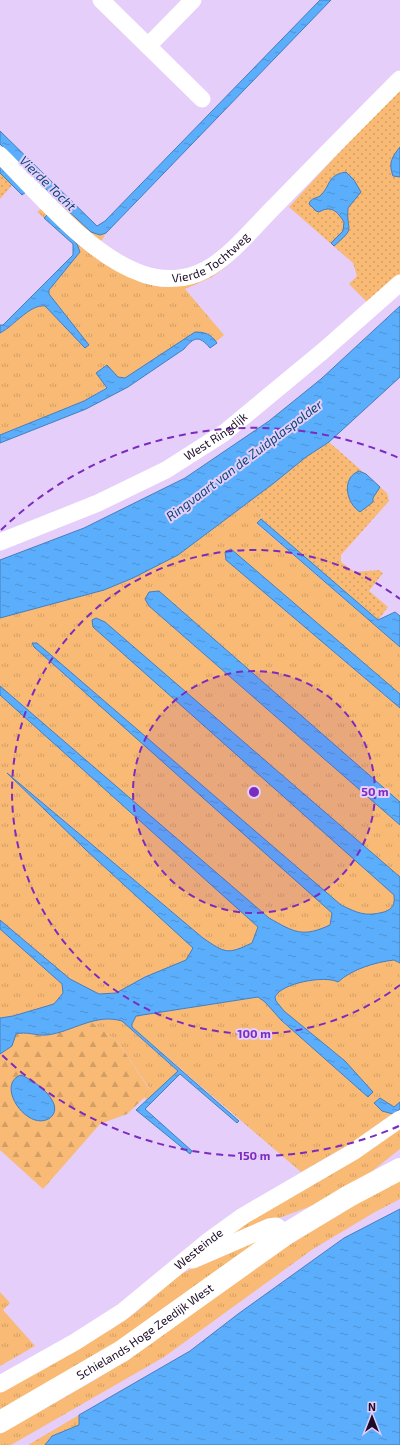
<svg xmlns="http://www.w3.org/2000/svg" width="400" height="1445" font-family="'Exo 2',sans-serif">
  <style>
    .grass { fill: url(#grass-tufts) }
    .forest { fill: url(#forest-firs) }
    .wetland { fill: url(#wetland-marsh) }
    .garden { fill: url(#garden-dots) }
    .water { fill: url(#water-ripples); stroke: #487dbb }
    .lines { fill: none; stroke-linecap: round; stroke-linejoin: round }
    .street { stroke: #fff; stroke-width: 17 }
    .secondary { stroke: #fff; stroke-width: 22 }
    .ring { fill: none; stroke: #7b2cbf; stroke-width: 2; stroke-dasharray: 7 5 }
    .labels { text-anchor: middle; stroke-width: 4; stroke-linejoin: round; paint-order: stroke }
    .street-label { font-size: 12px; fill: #1c0c27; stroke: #e5cefa }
    .water-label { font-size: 13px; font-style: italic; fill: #084777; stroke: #e5cefa }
    .centre { fill: #7b2cbf; stroke: #e5cefa; stroke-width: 2 }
    .ring-label { font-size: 12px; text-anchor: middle; font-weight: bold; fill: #7b2cbf; stroke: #e5cefa; stroke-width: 4; stroke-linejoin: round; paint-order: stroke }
  </style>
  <defs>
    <pattern id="grass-tufts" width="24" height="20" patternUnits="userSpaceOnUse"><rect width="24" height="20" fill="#f8ba74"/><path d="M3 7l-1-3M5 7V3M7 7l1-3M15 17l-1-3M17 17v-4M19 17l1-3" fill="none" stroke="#d49f64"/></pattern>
    <pattern id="forest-firs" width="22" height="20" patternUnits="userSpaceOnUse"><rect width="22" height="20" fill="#f8ba74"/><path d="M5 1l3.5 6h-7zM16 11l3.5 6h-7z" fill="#d49f64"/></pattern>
    <pattern id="wetland-marsh" width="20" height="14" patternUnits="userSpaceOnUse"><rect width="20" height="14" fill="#f8ba74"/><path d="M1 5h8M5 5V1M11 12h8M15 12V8" fill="none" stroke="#d49f64"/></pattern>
    <pattern id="garden-dots" width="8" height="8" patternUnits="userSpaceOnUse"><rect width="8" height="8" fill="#f8ba74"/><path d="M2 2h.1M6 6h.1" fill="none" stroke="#d49f64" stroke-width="1.8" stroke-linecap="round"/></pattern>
    <pattern id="water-ripples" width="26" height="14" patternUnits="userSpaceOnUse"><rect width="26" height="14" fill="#5baefb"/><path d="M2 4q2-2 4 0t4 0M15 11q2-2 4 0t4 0" fill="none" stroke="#4f94d7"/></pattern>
  </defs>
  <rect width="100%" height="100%" fill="#e5cefa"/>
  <g class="grass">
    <path d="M62,205L91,232L100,235L106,233L102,240L97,243L62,211Z"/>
    <path d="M41,209L142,283L162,287L175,286L223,262L227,266L212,277L185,289L224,335L216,342L212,336L204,332L125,378L96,373L107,387L84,401L0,435V333C14,326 29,304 45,306L85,348L89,345L49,294V290L80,252L77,244L47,215L44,218L37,212Z"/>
    <path d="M250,501L264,516L257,524L400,647V694L231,549L225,552L226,560L400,708V802L159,591L149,592V606L400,825V877L105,622L96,618L394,895C395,905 393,909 384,912C365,917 358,912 341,905L37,643L34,647L333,913L330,925C302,938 294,932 269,918L0,686V618L104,590L133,578L178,555Z"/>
    <path d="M0,695L258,927L252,943C227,955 225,953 203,938L13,778L86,850L193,948L186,960L145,977L116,993L99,994L70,979L0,920Z"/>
    <path d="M0,929L62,984L63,993L54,1004L13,1016L0,1018Z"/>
    <path d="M394,960L400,963V1102L394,1107L379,1098L375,1103L382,1111L393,1114L373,1131L301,1172L132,1027V1024L136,1016L258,997L265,1002L281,1020L339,1070L345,1061L284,1011L276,1001V994C278,992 280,989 283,988C293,982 328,977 338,981C352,969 376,962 394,960Z"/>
    <path d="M115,1019L122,1021L178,1071L146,1101L145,1097L149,1088L118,1042L90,1021Z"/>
    <path d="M400,1124V1149L361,1180L314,1205L211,1243Z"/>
    <path d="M400,1180V1199L375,1212L313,1249L164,1357L11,1445H0V1434L93,1381L148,1346L215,1295L309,1230Z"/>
    <path d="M268,1236L163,1315L0,1416V1389L110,1330L135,1313L179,1275L241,1244Z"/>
    <path d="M0,1292L10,1303L3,1310L35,1346L0,1366Z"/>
  </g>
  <path class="forest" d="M90,1021L118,1042L149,1089L145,1097L127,1114L100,1124L43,1189L0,1150V1054L12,1046L16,1034C26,1031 35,1036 45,1035C60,1034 75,1026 90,1021Z"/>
  <path class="wetland" d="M79,1415V1425L52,1436L45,1445H28Z"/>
  <g class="garden">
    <path d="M400,86V275L369,304L349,284L357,276L353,263L289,207Z"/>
    <path d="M0,170L14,183L0,199Z"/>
    <path d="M329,442L387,493L389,501L341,555V562L355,572L379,570L383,573L369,591L388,607L378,620L261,519L264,516L250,501L306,457Z"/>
  </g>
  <g class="water">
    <path d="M320,0H331L106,233L100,235L91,232L62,205L0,144V131L97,226L105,221Z"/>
    <path d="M400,147V177L393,176C388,163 392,157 400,147Z"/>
    <path d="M0,167L26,192L22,195L0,173Z"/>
    <path d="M346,172L354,180L361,192L348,208C346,233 357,226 334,246L331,243L343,231L344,222C337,211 331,205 319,212L316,211L309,204C311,197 317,199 321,195C331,185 327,175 346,172Z"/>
    <path d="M47,215L77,244L80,252L49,290V294L89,345L85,348L45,306C30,304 14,326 0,333V325H3L73,255V244L44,218Z"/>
    <path d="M400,306V377L329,442L306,457L274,483L178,555L133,578L104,590L0,618V560L84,528L185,478L269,421L321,379Z"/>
    <path d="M195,332C205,332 211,334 217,343L210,348C199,335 194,337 184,349L128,387L86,409L0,443V435L84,401L107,388L96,373L107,365L118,377L125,378Z"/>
    <path d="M359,471L366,474L380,487L373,498V502L360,512C346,503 341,478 359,471Z"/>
    <path d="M261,519L378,620L395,612L400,616V647L257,523Z"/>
    <path d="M231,549L400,694V708L226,560L225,552Z"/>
    <path d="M159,591L400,802V825L149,606L145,599L149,592Z"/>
    <path d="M96,618L105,622L400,877V963L394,960C376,962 352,969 338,982C325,975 281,983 275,997L276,1001L284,1011L345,1061L373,1092L368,1097L281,1020L265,1002L258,997L136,1016L132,1024V1027L239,1121L237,1123L180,1074L145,1109L192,1151L190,1154L136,1110L178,1071L122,1021C95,1013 72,1032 47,1035C37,1036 26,1031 16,1034L12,1046L0,1054V1018L13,1016L54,1004L63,993L62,984L0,929V920L70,979L99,994L116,993L145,977L186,960L193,948L86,850L7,773L203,938C225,953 227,955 252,943L258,927L0,695V686L269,918C294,932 302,938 330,925L332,913L34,647L32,643H37L341,905C358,913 365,917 384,912C393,909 395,904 394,895L93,627L92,620Z"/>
    <path d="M21,1075C32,1080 46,1089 52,1100C60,1113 49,1124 35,1120C16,1114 0,1082 21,1075Z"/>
    <path d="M380,1098L394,1107L400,1102V1109L393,1114L382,1111L374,1103Z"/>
    <path d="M400,1209V1445H45L52,1436L79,1425V1415L190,1351L238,1314L344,1238Z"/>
  </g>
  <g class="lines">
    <g class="street">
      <path d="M101,0L202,99"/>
      <path d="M148,46L193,0"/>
      <path id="s1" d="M0,155C40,194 89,256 143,274C163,281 187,280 205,270C229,258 253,228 272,209C315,165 357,122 400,79"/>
      <path id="s2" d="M0,542L98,503L166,470L224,433L323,351L400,283"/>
      <path d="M193,1260L269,1227L276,1226L286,1234"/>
      <path id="s3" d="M0,1384L75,1342L122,1312L207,1242L243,1216L353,1152L400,1119"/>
    </g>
    <path class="secondary" id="s4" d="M0,1422L122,1351L286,1234L349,1196L400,1169"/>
  </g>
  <circle cx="254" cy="792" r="121" fill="#7b2cbf" fill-opacity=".12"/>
  <g class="ring">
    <circle cx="254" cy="792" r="121"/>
    <path d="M400 985A242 242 0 1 1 400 599"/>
    <path d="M399 1126A364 364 0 0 1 1 1054M1 530A364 364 0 0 1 399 458"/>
  </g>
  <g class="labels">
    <g class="street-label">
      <text dy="4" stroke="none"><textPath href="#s1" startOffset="262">Vierde Tochtweg</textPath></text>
      <text dy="4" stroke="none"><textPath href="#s2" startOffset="241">West Ringdijk</textPath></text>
      <text dy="4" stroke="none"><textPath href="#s3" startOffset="241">Westeinde</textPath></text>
      <text dy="4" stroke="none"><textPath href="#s4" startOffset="171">Schielands Hoge Zeedijk West</textPath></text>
    </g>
    <g class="water-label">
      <text transform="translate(48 183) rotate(44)" y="5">Vierde Tocht</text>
      <text transform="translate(244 460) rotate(-37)" y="5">Ringvaart van de Zuidplaspolder</text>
    </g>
  </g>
  <circle cx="254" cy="792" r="6" class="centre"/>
  <g class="ring-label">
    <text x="375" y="796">50 m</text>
    <text x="254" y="1038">100 m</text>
    <text x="254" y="1160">150 m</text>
  </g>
  <g transform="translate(372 1417)" stroke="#e5cefa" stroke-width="3" paint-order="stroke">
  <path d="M0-3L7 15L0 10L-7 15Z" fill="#1c0c27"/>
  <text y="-6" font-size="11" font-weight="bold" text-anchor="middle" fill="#1c0c27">N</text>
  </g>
</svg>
